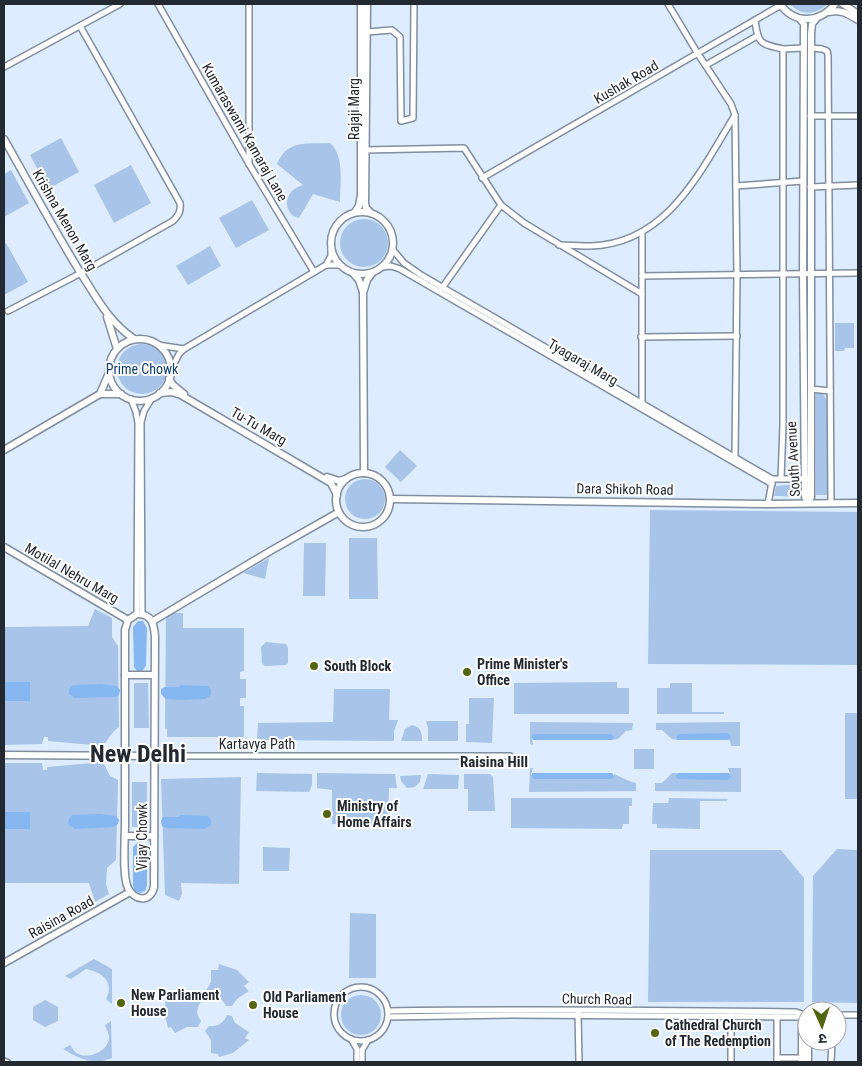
<svg xmlns="http://www.w3.org/2000/svg" width="862" height="1066" font-family="'Roboto Condensed','Noto Sans Devanagari',sans-serif">
  <style>
    .green { fill: #a8c5e9 }
    .water { fill: #86b7f1 }
    .lines { fill: none; stroke-linecap: round; stroke-linejoin: round }
    .minor-casing { stroke: #808e9f; stroke-width: 8 }
    .major-casing { stroke: #808e9f; stroke-width: 9 }
    .minor { stroke: #fff; stroke-width: 5 }
    .major { stroke: #fff; stroke-width: 6 }
    .poi-dot { fill: #52650f; stroke: #fff; stroke-width: 2 }
    .labels { text-anchor: middle; stroke-width: 4; stroke-linejoin: round; paint-order: stroke }
    .street-label { font-size: 14px; fill: #232930; stroke: #fff }
    .park-label { font-size: 14px; fill: #0e4074; stroke: #fff }
    .poi-label { font-size: 14px; font-weight: bold; fill: #232930; stroke: #fff; text-anchor: start }
    .neighbourhood-label { font-size: 15px; font-weight: bold; fill: #232930; stroke: #fff }
    .town-label { font-size: 24px; font-weight: bold; fill: #232930; stroke: #fff }
  </style>
  <rect width="100%" height="100%" fill="#ddecff"/>
  <g class="green">
    <path d="M790,4H828C816,15 801,16 790,4Z"/>
    <path d="M61,138L79,172L48,189L30,155Z"/>
    <path d="M330,143C345,156 340,184 340,202L313,194L299,218L293,216C281,204 288,189 303,185L277,164C287,139 308,144 330,143Z"/>
    <path d="M131,165L151,203L114,223L94,185Z"/>
    <path d="M11,170L29,203L4,217V174Z"/>
    <path d="M252,200L269,230L236,248L219,218Z"/>
    <circle cx="364" cy="243" r="24"/>
    <path d="M6,243L28,282L4,295V244Z"/>
    <path d="M210,246L221,266L188,285L176,266Z"/>
    <path d="M835,323H854V348H845L844,351H835Z"/>
    <circle cx="142" cy="369" r="25"/>
    <path d="M816,392L823,394L828,402V495H816Z"/>
    <path d="M400,450L417,466L401,482L385,467Z"/>
    <circle cx="365" cy="499" r="20"/>
    <path d="M800,484C806,500 784,496 774,496L776,486Z"/>
    <path d="M650,510L858,512V665L648,664Z"/>
    <path d="M349,538H377L378,599H349Z"/>
    <path d="M304,543H326L325,596H303Z"/>
    <path d="M269,558L265,579L243,573Z"/>
    <path d="M95,609L112,618V637L118,646L119,727L113,732L103,746L48,741V737H44L42,744L4,745V627L88,626Z"/>
    <path d="M166,613H183V628H244V671L240,672V679H246V698H240V706H244V737H167V729L165,728Z"/>
    <path d="M266,642L286,644L288,648V663L286,665L265,666L262,663L261,647Z"/>
    <path d="M617,682V688H629V714H514V683Z"/>
    <path d="M134,683H148L149,728H134Z"/>
    <path d="M670,683H692V712H724V714H657V688H670Z"/>
    <path d="M334,689H390L389,720H398L394,731V741L257,740L258,723L333,722Z"/>
    <path d="M469,698H494L492,743L466,742V724H469Z"/>
    <rect x="845" y="713" width="13" height="86"/>
    <path d="M426,721H458V741H428V728Z"/>
    <path d="M530,722L633,723L632,730L626,731L618,739L612,740L613,739L611,734H533L532,738L533,745L530,744Z"/>
    <path d="M740,722V746H731L730,741L728,740L730,739L676,738L677,740L672,739L662,730H656V723Z"/>
    <path d="M412,725C421,727 422,733 422,741H401L405,729Z"/>
    <rect x="634" y="749" width="20" height="20"/>
    <path d="M103,762L110,776L118,780L116,860L107,868L106,884L109,894L95,902L89,883H4V763H42L43,770H47V767Z"/>
    <path d="M530,768H533L531,775L614,776V774C622,777 627,781 636,783V791L529,792Z"/>
    <path d="M728,768H741V792L655,791V783H662L672,773L730,774Z"/>
    <path d="M257,773L312,774V785L309,792L256,791Z"/>
    <path d="M317,773L395,774L397,788H389L388,824H332V790L317,788Z"/>
    <path d="M428,774L459,775L458,789H423Z"/>
    <path d="M464,774H490L493,777L495,811H468V789H464Z"/>
    <path d="M421,775L420,782L415,787L407,788L401,781L400,776Z"/>
    <path d="M241,777L239,884L181,883L182,894L179,901L165,895L161,779Z"/>
    <rect x="132" y="782" width="15" height="45"/>
    <path d="M511,798H632V806H629V824H623L622,829L511,828Z"/>
    <path d="M669,798L728,799L727,801H700V829L657,828V824H652L653,803H668Z"/>
    <path d="M263,847L290,848L289,871H263Z"/>
    <path d="M837,849L858,850V1003L812,1002L813,876Z"/>
    <path d="M650,850H781L804,878V1002H648Z"/>
    <path d="M350,913L376,914V978H349Z"/>
    <path d="M94,959L112,969V1004L106,999C115,982 102,972 86,969L71,979L65,976Z"/>
    <path d="M219,964L237,970L249,982L244,986L249,991L237,999L232,1006H226C223,999 217,996 209,997L206,991L211,982V970H218Z"/>
    <path d="M176,990L186,995L197,996L201,1002C196,1008 196,1015 201,1021L198,1027H187L175,1033L171,1027L168,1028L164,1011L167,994L172,995Z"/>
    <circle cx="361" cy="1015" r="20"/>
    <path d="M45,1000L58,1007V1021L45,1027L33,1020V1007Z"/>
    <path d="M227,1015L232,1016L235,1023L249,1032L245,1038L249,1040L233,1053L219,1057L218,1054L211,1053V1040L205,1031L209,1026C217,1027 224,1023 227,1015Z"/>
    <path d="M111,1021L112,1058C93,1066 80,1059 63,1049L70,1045C72,1047 73,1050 75,1052C86,1061 109,1052 109,1037C109,1033 106,1028 105,1025Z"/>
  </g>
  <g class="water">
    <path d="M138,621H143L147,628L146,666L142,671H137L134,667L133,627Z"/>
    <rect x="4" y="682" width="26" height="19"/>
    <path d="M101,684L117,686L120,690L119,695L115,697L75,698L69,694V689L73,685Z"/>
    <path d="M180,685L208,686L211,690V695L205,699L180,700L166,699L161,694V689L165,687H179Z"/>
    <path d="M728,733L731,737L728,740H677L676,738L678,734Z"/>
    <path d="M533,734H611L614,737L612,740H533L531,736Z"/>
    <path d="M532,773H612L614,776L612,779H534L532,777Z"/>
    <path d="M679,773H729L731,777L728,780L678,779L676,776Z"/>
    <rect x="4" y="812" width="26" height="17"/>
    <path d="M100,814L116,816L119,820L118,824L114,827L75,829L68,824L69,819L72,815Z"/>
    <path d="M180,815L208,816L211,820V825L204,829L166,828L162,826L161,821L163,817H179Z"/>
    <path d="M138,842L143,843L145,847V860L147,862V886L145,891L140,893L135,891L133,886V847Z"/>
  </g>
  <g class="lines">
    <defs>
      <g id="minor">
        <path d="M158,4L249,164L314,272"/>
        <path d="M668,4L698,54L731,104L735,115L737,274L735,457"/>
        <path d="M755,20C758,44 760,44 783,49"/>
        <path d="M367,32L392,30L400,37L401,121L413,118L414,4"/>
        <path d="M811,48L822,49L827,51L828,55L831,503"/>
        <path d="M706,65L757,36"/>
        <path d="M4,67L120,4"/>
        <path d="M810,116H858"/>
        <path d="M364,150L464,148L501,205L524,223L642,294"/>
        <path d="M249,164V4"/>
        <path d="M482,178L781,5"/>
        <path d="M736,186L803,181"/>
        <path d="M810,187L858,185"/>
        <path d="M642,233V404"/>
        <path d="M559,245C569,245 580,246 590,246C667,244 700,172 735,115"/>
        <path d="M393,250L404,263L421,275L772,479H808"/>
        <path d="M326,265L331,256V249"/>
        <path d="M382,267L391,266L400,269L772,484"/>
        <path d="M642,276L858,273"/>
        <path d="M442,288L501,205"/>
        <path d="M8,311L81,273L173,221C179,215 181,211 180,203L80,26"/>
        <path d="M641,337L737,336"/>
        <path d="M158,345L184,349"/>
        <path d="M171,370L179,354L184,349L326,265H340"/>
        <path d="M811,389L830,391"/>
        <path d="M131,399L136,412L138,423L137,614"/>
        <path d="M781,479L783,425V49L804,48"/>
        <path d="M768,504L772,482"/>
        <path d="M142,614L141,422L144,411L152,398"/>
        <path d="M154,756H510"/>
        <circle cx="361" cy="1014" r="27"/>
        <path d="M388,1011C524,1009 660,1010 796,1012L805,1015"/>
        <path d="M578,1013L579,1062"/>
        <path d="M837,1015H858"/>
        <path d="M731,1016V1062"/>
        <path d="M388,1017L512,1015L797,1017L807,1015"/>
        <path d="M777,1017V1062"/>
        <path d="M351,1039L357,1049V1062"/>
        <path d="M777,1058H802"/>
        <path d="M4,1061L7,1062"/>
        <path d="M362,1062V1050L368,1040"/>
        <path d="M831,1062L832,1041"/>
      </g>
      <g id="major">
        <path d="M367,4L365,203L366,208L370,212"/>
        <path d="M780,4C795,25 820,23 835,4"/>
        <path d="M843,4L858,14"/>
        <path d="M829,12C841,9 848,14 858,20"/>
        <path d="M800,19L804,24L803,274L805,497L808,503"/>
        <path d="M4,139C29,183 53,228 80,272C97,298 108,321 134,339"/>
        <circle cx="362" cy="243" r="31"/>
        <path d="M355,212L359,206L361,195V4"/>
        <path d="M353,273L359,280L363,292"/>
        <path d="M107,317L117,349"/>
        <circle cx="140" cy="370" r="31"/>
        <path d="M169,379L173,385L184,394"/>
        <path d="M160,393L172,392L181,395L331,483L337,495"/>
        <path d="M100,394L109,373"/>
        <path d="M4,450L100,394H121"/>
        <path d="M364,473L363,293L367,280L373,272"/>
        <circle cx="363" cy="500" r="27"/>
        <path d="M327,477L339,481L346,479"/>
        <path d="M391,499L768,504L858,503"/>
        <path d="M808,503L811,497V34L812,24L816,19"/>
        <path d="M4,547L128,620"/>
        <path d="M137,614C152,614 154,624 155,637L154,887C150,904 134,900 128,888C122,876 125,839 125,824C125,759 125,695 125,630L128,620Z"/>
        <path d="M153,621L272,550L339,512"/>
        <path d="M125,675H154"/>
        <path d="M4,755L154,756"/>
        <path d="M125,836H154"/>
        <path d="M4,963L130,892"/>
        <path d="M808,1041V1062"/>
        <path d="M802,1062V1024L805,1015"/>
      </g>
    </defs>
    <use href="#minor" class="minor-casing"/>
    <use href="#major" class="major-casing"/>
    <use href="#minor" class="minor"/>
    <use href="#major" class="major"/>
  </g>
  <g class="poi-dot">
    <circle cx="314" cy="666" r="5"/>
    <circle cx="467" cy="672" r="5"/>
    <circle cx="327" cy="814" r="5"/>
    <circle cx="121" cy="1003" r="5"/>
    <circle cx="253" cy="1005" r="5"/>
    <circle cx="655" cy="1033" r="5"/>
  </g>
  <g class="labels">
    <g class="street-label">
      <text transform="translate(626 82) rotate(-30)" y="5">Kushak Road</text>
      <text transform="translate(354 109) rotate(-90)" y="5">Rajaji Marg</text>
      <text transform="translate(245 132) rotate(60)" y="5">Kumaraswami Kamaraj Lane</text>
      <text transform="translate(65 220) rotate(60)" y="5">Krishna Menon Marg</text>
      <text transform="translate(583 362) rotate(30)" y="5">Tyagaraj Marg</text>
      <text transform="translate(259 426) rotate(30)" y="5">Tu-Tu Marg</text>
      <text transform="translate(793 459) rotate(-93)" y="5">South Avenue</text>
      <text transform="translate(625 489) rotate(1)" y="5">Dara Shikoh Road</text>
      <text transform="translate(72 573) rotate(30)" y="5">Motilal Nehru Marg</text>
      <text x="257" y="749">Kartavya Path</text>
      <text transform="translate(142 837) rotate(-90)" y="5">Vijay Chowk</text>
      <text transform="translate(61 917) rotate(-29)" y="5">Raisina Road</text>
      <text transform="translate(597 999) rotate(1)" y="5">Church Road</text>
    </g>
    <g class="park-label">
      <text x="142" y="374">Prime Chowk</text>
    </g>
    <g class="poi-label">
      <text x="477" y="669">Prime Minister's<tspan x="477" dy="16">Office</tspan></text>
      <text x="324" y="671">South Block</text>
      <text x="337" y="811">Ministry of<tspan x="337" dy="16">Home Affairs</tspan></text>
      <text x="131" y="1000">New Parliament<tspan x="131" dy="16">House</tspan></text>
      <text x="263" y="1002">Old Parliament<tspan x="263" dy="16">House</tspan></text>
      <text x="665" y="1030">Cathedral Church<tspan x="665" dy="16">of The Redemption</tspan></text>
    </g>
    <g class="neighbourhood-label">
      <text x="494" y="767">Raisina Hill</text>
    </g>
    <g class="town-label">
      <text x="138" y="762">New Delhi</text>
    </g>
  </g>
  <rect width="862" height="1066" fill="none" stroke="#232930" stroke-width="10"/>
  <g transform="translate(822 1026) rotate(177)"><circle r="24" fill="#ffffff" stroke="#a7a9ac"/>
  <path d="M0-4L9 19L0 12L-9 19Z" fill="#52650f"/>
  <text y="-8" font-size="14" font-weight="bold" text-anchor="middle" fill="#232930">उ</text>
  </g>
</svg>
